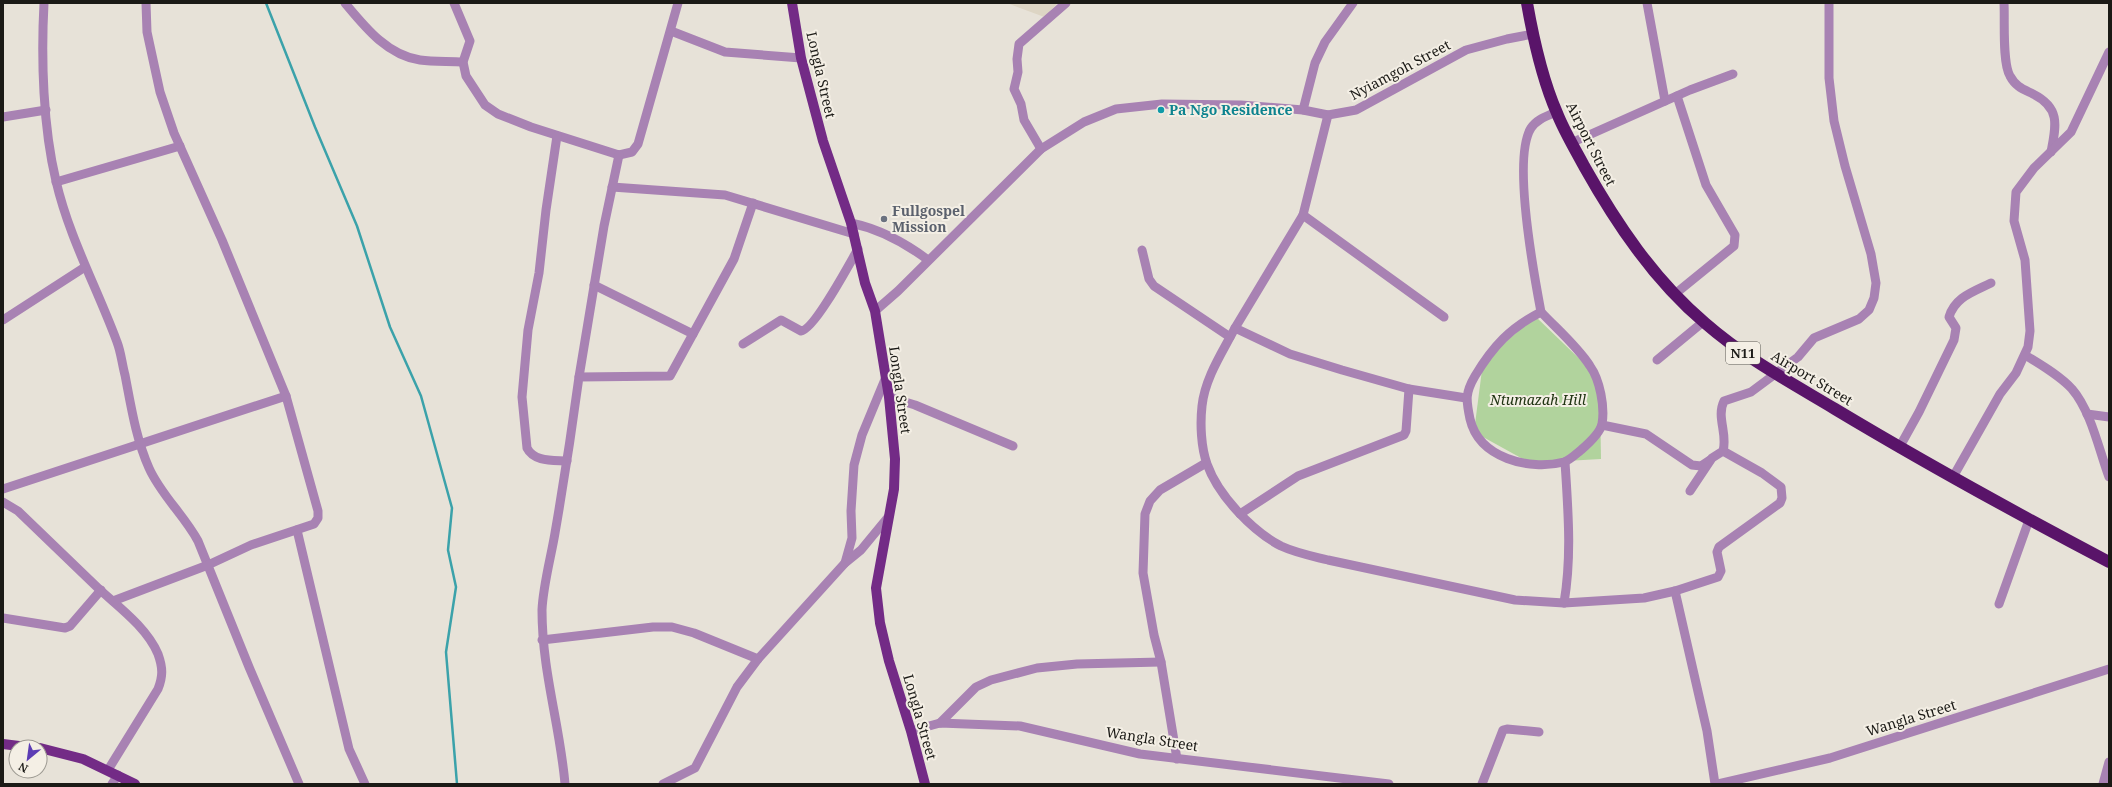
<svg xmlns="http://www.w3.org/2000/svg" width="2112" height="787" font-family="'Noto Serif',serif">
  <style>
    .built { fill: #ddd5c4 }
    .green { fill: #b1d39d }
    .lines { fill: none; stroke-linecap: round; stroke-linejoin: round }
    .stream { stroke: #3ba2aa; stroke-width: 2.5 }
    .minor { stroke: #a882b3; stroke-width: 9 }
    .major { stroke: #732b86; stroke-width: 10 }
    .highway { stroke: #591469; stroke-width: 12 }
    .culture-dot { fill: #0f9aa8; stroke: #f4efe5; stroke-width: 1.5 }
    .worship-dot { fill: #6b7280; stroke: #f4efe5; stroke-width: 1.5 }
    .labels { text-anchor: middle; stroke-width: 4; stroke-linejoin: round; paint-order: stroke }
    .shield { fill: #f4efe5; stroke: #5c5a54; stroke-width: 1 }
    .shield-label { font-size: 13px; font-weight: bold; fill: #1b1a16 }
    .street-label { font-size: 14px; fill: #1b1a16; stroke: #f4efe5 }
    .culture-label { font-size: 14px; font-weight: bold; fill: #0d838f; stroke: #f4efe5; text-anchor: start }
    .worship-label { font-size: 14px; font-weight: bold; fill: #5b616d; stroke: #f4efe5; text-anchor: start }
    .park-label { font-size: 14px; font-style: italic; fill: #203412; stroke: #f4efe5 }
  </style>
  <rect width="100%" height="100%" fill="#e7e2d8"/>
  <path class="built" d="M1007,3H1058L1050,11L1047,18Z"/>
  <path class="green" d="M1535,316L1590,369L1600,400L1601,459L1530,463L1474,432L1483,362Z"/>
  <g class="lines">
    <path class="stream" d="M266,3L315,127L357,226L390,327L421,396L452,508L448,550L456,587L446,652L457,784"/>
    <g class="minor">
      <path d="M44,3C41,59 43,127 56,181C69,237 97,288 117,342C121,352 122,364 125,375C131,406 136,439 149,468C161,495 184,515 198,541L249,667L299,784"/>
      <path d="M345,3C365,27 387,55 420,60C434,62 449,61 463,62"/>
      <path d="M454,3L470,41L463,62L466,76L485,105L498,114L531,127L619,155L632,152L638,144L678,3"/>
      <path d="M1647,3L1665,101"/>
      <path d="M2004,3C2005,20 2002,63 2010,76C2016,87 2023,89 2033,94C2061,108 2056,126 2051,152"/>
      <path d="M671,31L725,52L801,58"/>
      <path d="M1303,110L1315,63L1325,42L1353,3"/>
      <path d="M1328,115L1303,215L1235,328L1290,354L1342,370L1409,389L1466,398"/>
      <path d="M3,117L46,110"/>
      <path d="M557,136L546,210L539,273L528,330L522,397L527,448C534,462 553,460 567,461"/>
      <path d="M1571,143L1690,90L1733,74"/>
      <path d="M1041,149L1024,120L1021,104L1014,89L1018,72L1017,59L1019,44L1066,3"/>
      <path d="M56,182L180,146"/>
      <path d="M612,187L725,195L854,234"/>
      <path d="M1303,215L1444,317"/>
      <path d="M851,223C880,229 904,242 928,260"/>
      <path d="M1142,250L1149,279L1154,286L1230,337"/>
      <path d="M594,285L693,334"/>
      <path d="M1675,294L1734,246L1735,235L1706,185L1677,96"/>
      <path d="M875,311L898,291L1041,149L1084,122L1116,109L1162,104L1241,105L1303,110L1328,115L1356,110L1466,50L1507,39L1533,34"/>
      <path d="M1541,312C1557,329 1578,347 1590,366C1600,380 1605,407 1602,424C1600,433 1588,444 1581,450C1576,454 1570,460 1564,462C1529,471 1479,458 1470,419C1466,400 1465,393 1475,376C1493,346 1510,328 1541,312Z"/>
      <path d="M1541,312C1534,275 1512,158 1531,128C1537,119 1547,116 1556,112"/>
      <path d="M3,320L85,267"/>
      <path d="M1235,328C1222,353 1205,378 1202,406C1200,424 1201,447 1207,464C1218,495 1252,531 1281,546C1296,553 1312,556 1328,560L1515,600L1564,603L1644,598L1675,591L1718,577L1721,571L1717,552L1719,547L1780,503L1782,498L1781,487L1762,473L1723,451"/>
      <path d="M743,344L781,320L801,331C814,330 850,263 858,249"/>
      <path d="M2025,355C2041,365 2059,375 2072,389C2091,411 2099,450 2109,477"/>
      <path d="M1657,360L1703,322"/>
      <path d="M579,377L604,226L619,155"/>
      <path d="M889,397L915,405L1013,446"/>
      <path d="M2087,414L2109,417"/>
      <path d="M1602,425L1646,434L1692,465L1701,466L1710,460"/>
      <path d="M1899,448L1919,412L1954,340L1956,328L1949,317C1955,297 1973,292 1991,283"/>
      <path d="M1953,477L2000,394L2016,373L2028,347L2030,331L2025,260L2014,221L2016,192L2034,168L2071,132L2109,52"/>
      <path d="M3,489L286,396"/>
      <path d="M1690,491L1712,458L1723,451C1728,434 1716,417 1724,401L1751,392L1798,357L1814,338L1859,319L1869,310L1874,298L1876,283L1871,254L1845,166L1834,121L1829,78V3"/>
      <path d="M3,502L18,511C45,537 72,563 99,589C120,608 147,628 158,654C163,668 163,676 158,689L108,770"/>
      <path d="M1240,514L1298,476L1404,435L1406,431L1409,389"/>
      <path d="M297,530L349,749L365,784"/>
      <path d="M845,563L852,538L851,511L854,465L862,435L886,377"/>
      <path d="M1675,591L1707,731L1715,784"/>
      <path d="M113,601L208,565L251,545L314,524L318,518V511L286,396L222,240L174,133L160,92L147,32L146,3"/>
      <path d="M1564,603C1572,556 1568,510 1565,462"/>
      <path d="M1999,604L2029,520"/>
      <path d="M3,618L65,628L70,626L101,590"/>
      <path d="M542,640L653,627H672L694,633L758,659"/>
      <path d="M940,723L976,687L991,680L1037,668L1077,664L1161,662"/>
      <path d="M911,731L940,723L1020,726L1140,754L1389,784"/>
      <path d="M1177,759L1161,662L1154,635L1143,573L1145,514L1150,501L1160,490L1206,463"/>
      <path d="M112,784L118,775"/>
      <path d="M565,784C560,725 542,672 542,610C543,586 551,557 555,533C564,481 572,429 579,377L670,376L734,259L753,203"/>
      <path d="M663,784L695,768L737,687L758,659L845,563L861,550L889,516"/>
      <path d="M1482,784L1503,730L1507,729L1539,732"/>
      <path d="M1718,784L1830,758L2109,669"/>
      <path d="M2103,784L2109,762"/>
    </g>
    <g class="major">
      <path d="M792,3L801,58L823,141L851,223L865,283L875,311L889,397L895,459L894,489L876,588L880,623L889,661L911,731L925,784"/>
      <path d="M3,744L27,747"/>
      <path d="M40,748L83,759L135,784"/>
    </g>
    <path class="highway" d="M1527,3C1533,37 1543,81 1557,113C1564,131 1575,149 1584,166C1616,223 1654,280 1705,323C1745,358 1790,382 1835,409C1925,463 2016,513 2109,562"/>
  </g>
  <circle class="culture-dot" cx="1161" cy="110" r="4"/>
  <circle class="worship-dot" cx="884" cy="219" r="4"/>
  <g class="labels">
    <rect class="shield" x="1726" y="342" width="34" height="22" rx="3"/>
    <g class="shield-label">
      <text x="1743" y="358">N11</text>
    </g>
    <g class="street-label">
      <text transform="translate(1400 70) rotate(-28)" y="5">Nyiamgoh Street</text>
      <text transform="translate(821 75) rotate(77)" y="5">Longla Street</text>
      <text transform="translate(1591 144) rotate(63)" y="5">Airport Street</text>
      <text transform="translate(1812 378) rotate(31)" y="5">Airport Street</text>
      <text transform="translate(900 390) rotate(82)" y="5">Longla Street</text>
      <text transform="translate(920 717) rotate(74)" y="5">Longla Street</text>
      <text transform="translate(1911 718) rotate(-17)" y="5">Wangla Street</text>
      <text transform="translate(1152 739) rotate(9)" y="5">Wangla Street</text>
    </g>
    <g class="culture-label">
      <text x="1169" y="115">Pa Ngo Residence</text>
    </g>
    <g class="worship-label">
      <text x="892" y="216">Fullgospel<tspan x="892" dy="16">Mission</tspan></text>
    </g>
    <g class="park-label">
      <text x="1538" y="405">Ntumazah Hill</text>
    </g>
  </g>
  <rect width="2112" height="787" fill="none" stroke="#1b1a16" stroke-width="8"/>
  <g transform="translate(28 759) rotate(209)"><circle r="19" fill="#f4efe5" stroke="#9d9a92"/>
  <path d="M0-3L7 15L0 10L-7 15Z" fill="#5c3cb4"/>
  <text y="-6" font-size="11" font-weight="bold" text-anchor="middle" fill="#1b1a16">N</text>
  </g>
</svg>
